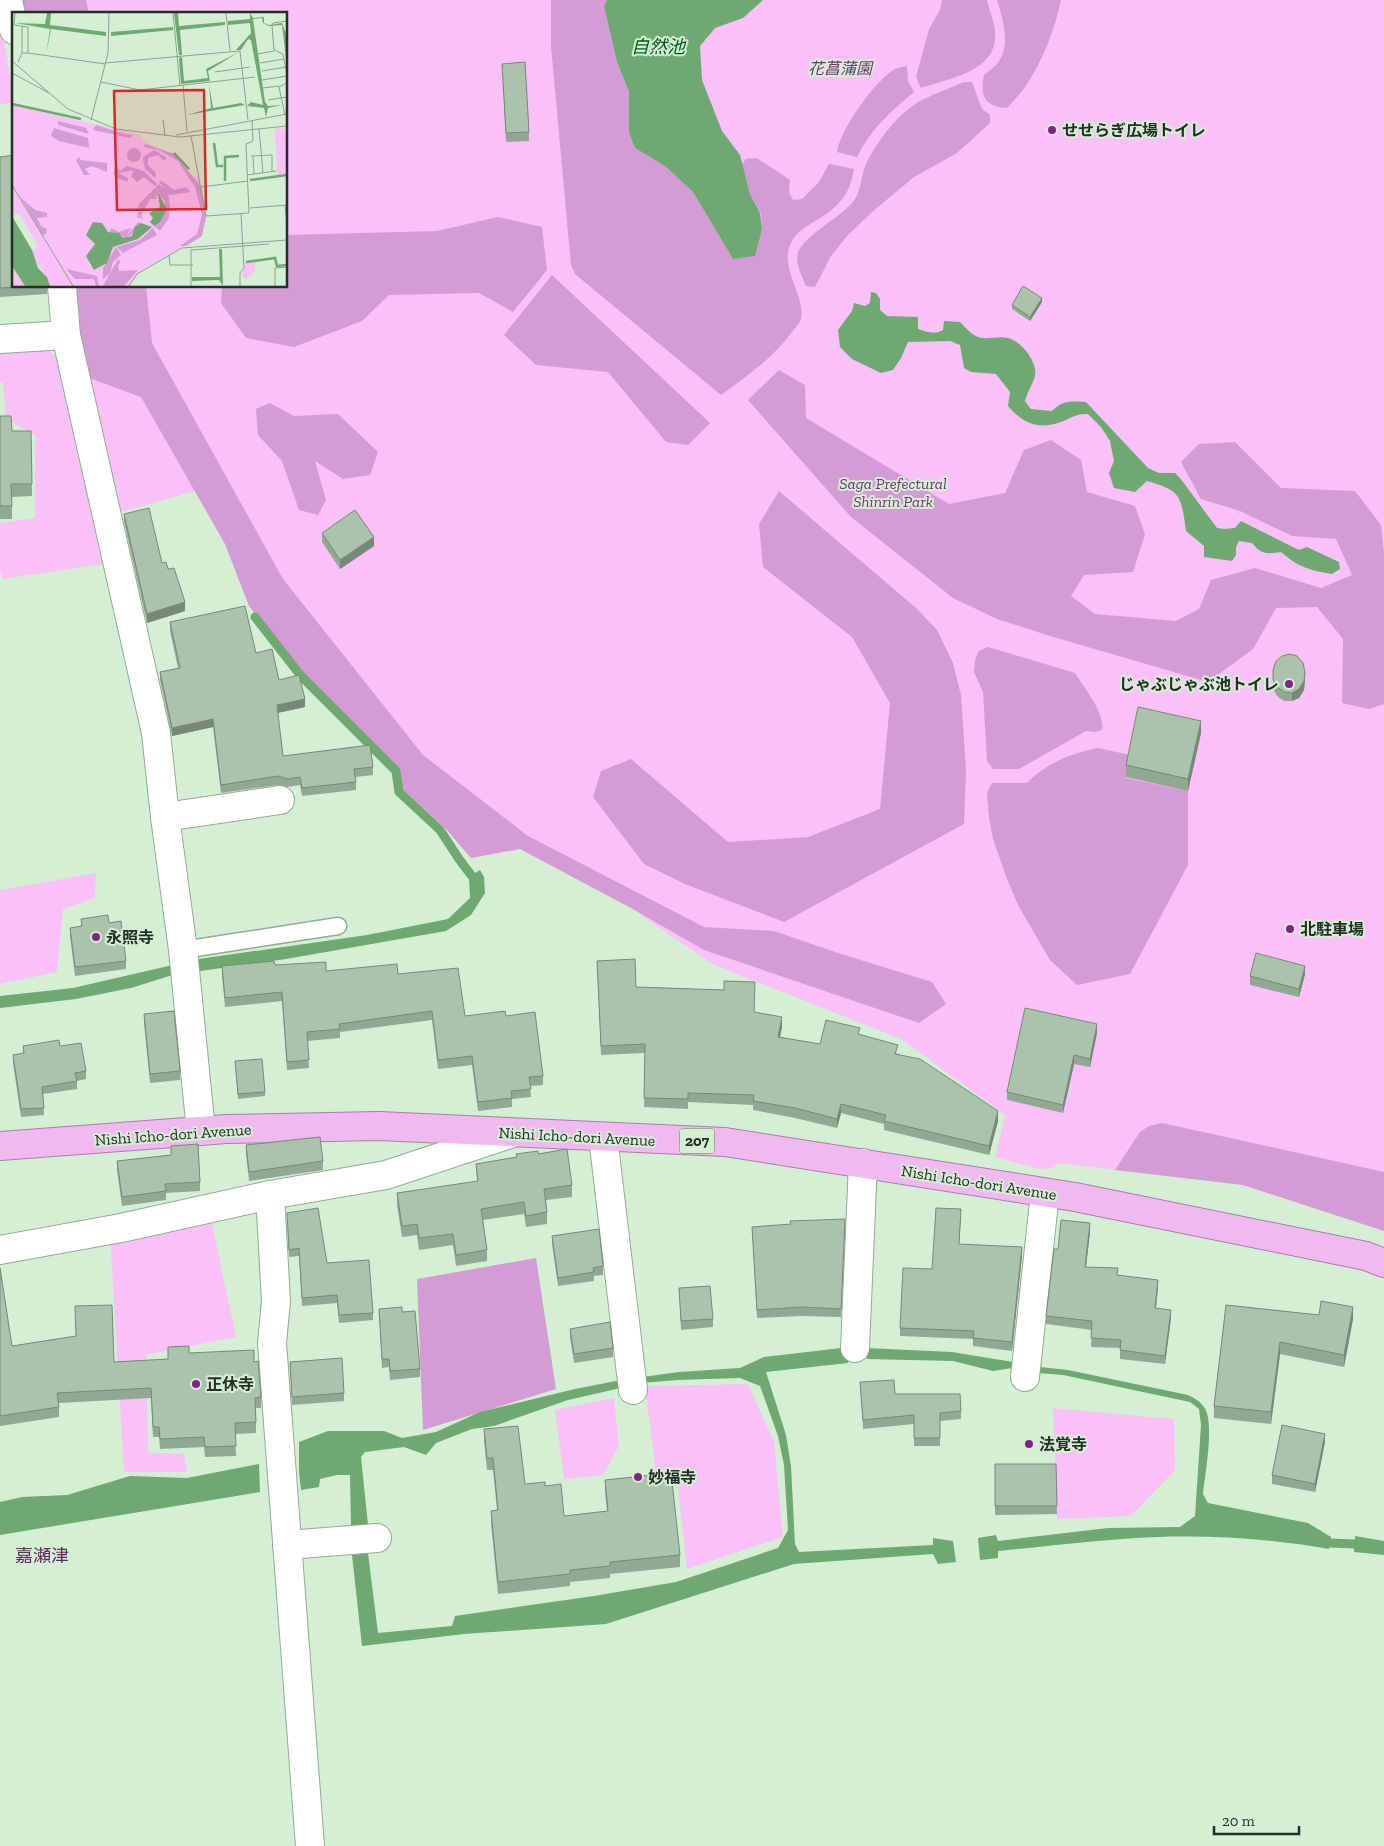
<svg xmlns="http://www.w3.org/2000/svg" width="1384" height="1846" font-family="'Zilla Slab','Noto Sans JP',serif">
  <style>
    .green { fill: #f9c1f8 }
    .forest { fill: #d49cd4 }
    .water { fill: #6fa870 }
    .lines { fill: none; stroke-linecap: round; stroke-linejoin: round }
    .stream { stroke: #6fa870; stroke-width: 9 }
    .service-casing { stroke: #92ab92; stroke-width: 19 }
    .minor-casing { stroke: #92ab92; stroke-width: 30 }
    .trunk-casing { stroke: #a77ea6; stroke-width: 30 }
    .service { stroke: #fff; stroke-width: 16 }
    .minor { stroke: #fff; stroke-width: 28 }
    .trunk { stroke: #f0baf0; stroke-width: 28 }
    .wall { fill: #92a892 }
    .shaded-wall { fill: #787 }
    .building { fill: #aac3aa; stroke: #787 }
    .poi-dot { fill: #852088; stroke: #d5efd5; stroke-width: 2 }
    .labels { text-anchor: middle; stroke-width: 4; stroke-linejoin: round; paint-order: stroke }
    .shield { fill: #d5efd5; stroke: #596859; stroke-width: 1 }
    .shield-label { font-size: 15px; font-weight: bold; fill: #242e24 }
    .park-label { font-size: 16px; font-style: italic; fill: #753276; stroke: #d5efd5 }
    .poi-label { font-size: 16px; font-weight: bold; fill: #242e24; stroke: #d5efd5; text-anchor: start }
    .street-label { font-size: 16px; fill: #242e24; stroke: #d5efd5 }
    .water-label { font-size: 18px; font-style: italic; fill: #005c14; stroke: #d5efd5 }
    .neighbourhood-label { font-size: 18px; fill: #5c2b5c; stroke: #d5efd5 }
    .inset-river { fill: none; stroke: #6fa870; stroke-width: 2.5 }
    .inset-road { fill: none; stroke: #8ea28e; stroke-width: 1 }
    .view { fill: #d62828; fill-opacity: 0.15; stroke: #d62828; stroke-width: 2.5 }
    .inset-edge { fill: none; stroke: #242e24; stroke-width: 2.5 }
  </style>
  <rect width="100%" height="100%" fill="#d5efd5"/>
  <g class="green">
    <path d="M21,0H1384V1231L1243,1185L1059,1163L1053,1168L1040,1169L995,1157L1005,1115L901,1039L712,964L631,908L520,849L471,858L445,828L400,787V770L304,675L249,606L225,544L195,491L113,514L74,286H286V14H23Z"/>
    <path d="M0,17L14,99V103L0,104Z"/>
    <path d="M44,346L59,360L109,563L3,579L0,571V523L35,518V435L6,419L3,383L0,382V347Z"/>
    <path d="M96,873L95,898L63,909L57,972L0,984V890Z"/>
    <path d="M210,1214L236,1337L146,1355L148,1453L184,1454L187,1472H124L110,1235Z"/>
    <path d="M748,1384L774,1442L783,1537L687,1569L678,1488L657,1480L645,1386Z"/>
    <path d="M614,1398L619,1446L603,1475L564,1479L555,1410Z"/>
    <path d="M1053,1408L1174,1419L1175,1470L1131,1516L1057,1519Z"/>
  </g>
  <g class="forest">
    <path d="M21,0H86L89,14H23Z"/>
    <path d="M551,0H607L604,6L617,62L629,92V133L635,148L665,166L693,192L733,259L762,229L761,214L750,194L742,164L746,159L757,158L790,180L789,192L793,200L802,199L819,182L829,164L854,169C851,187 845,200 830,211C817,222 801,226 792,241C777,267 806,294 801,319C800,323 795,328 792,332C773,358 747,376 721,395L575,274L571,265L551,46Z"/>
    <path d="M942,0H987C989,10 994,20 995,31C999,71 951,78 921,88L916,77L929,29L940,10Z"/>
    <path d="M997,0H1061C1055,29 1042,63 1025,87C1020,94 1013,101 1007,108C984,106 980,96 984,75C988,72 993,68 996,65C1012,47 1003,20 997,0Z"/>
    <path d="M907,66L908,81L914,92C891,111 870,130 857,157L837,152C840,130 873,84 892,71C895,68 902,67 907,66Z"/>
    <path d="M964,82H972L982,109L990,115V123L957,153L914,177L872,212L848,235L831,256L815,287L806,286C802,276 795,264 798,253C802,237 841,217 853,202C863,189 860,175 867,162C879,139 898,113 922,100C936,93 951,88 964,82Z"/>
    <path d="M498,217L542,227L547,270L513,312L479,293L389,295L362,321L294,347L246,338L221,303L222,286H286V235L437,231Z"/>
    <path d="M552,275L710,423L688,445L666,442L608,372L536,365L504,335Z"/>
    <path d="M74,286H146L152,343L283,579L423,755L528,836L704,927L774,931L838,953L932,982L946,1004L919,1023L704,950L631,908L520,849L471,858L445,828L400,787V770L304,675L249,606L225,544L141,397L81,375Z"/>
    <path d="M779,370L805,385L806,418L949,504L1005,493L1024,450L1051,440L1081,460L1087,492L1135,506L1145,534L1133,572L1084,575L1071,596L1095,614L1176,621L1199,609L1211,580L1255,568L1321,588L1352,575L1336,539L1292,536L1240,511L1201,499L1181,462L1199,444L1235,442L1281,488L1355,491L1381,525L1384,554V704L1369,709L1342,703L1343,639L1317,607L1276,608L1253,649L1208,682L1050,636L997,619L953,598L851,517L748,400Z"/>
    <path d="M270,403L294,416L338,414L378,452L370,475L343,479L315,461L326,500L318,515L299,510L282,461L258,435L256,409Z"/>
    <path d="M779,491L916,608L937,630L953,663L961,695L966,770L964,824L784,922L685,884L644,864L593,797L601,771L631,759L728,842L808,837L880,809L890,703L852,637L763,567L759,524Z"/>
    <path d="M988,647L1075,673C1084,688 1105,712 1102,730L1095,732L1086,731L1019,769H993L987,761L983,692L974,672L975,660L979,651Z"/>
    <path d="M1098,748L1130,755L1126,778L1188,791V865L1130,974L1077,985L1050,960L1019,907L1007,879L993,839L989,817L987,793L992,783H1027C1046,763 1072,753 1098,748Z"/>
    <path d="M1162,1123L1384,1172V1231L1243,1185L1115,1170L1140,1132L1149,1126Z"/>
    <path d="M536,1258L556,1389L423,1430L417,1279Z"/>
  </g>
  <g class="water">
    <path d="M607,0H763L743,18L715,28L700,46L702,80L722,131L740,155L750,194L760,213L762,229L755,256L733,259L693,192L665,166L635,148L629,133V92L617,62L604,6Z"/>
    <path d="M871,292L876,293L880,299V310L887,316L918,317V329C927,332 935,335 943,330L944,321L960,322C964,326 969,332 974,335C984,342 997,335 1008,338C1021,341 1038,362 1035,376C1033,384 1027,392 1025,401L1031,409L1052,411C1063,400 1071,401 1086,402L1148,468L1159,473H1175L1180,478L1217,528L1225,529L1235,528L1241,521L1299,550L1307,547L1339,562L1340,569L1332,574C1309,570 1300,568 1281,552C1266,554 1262,555 1252,543L1239,541L1236,547V555L1232,561L1204,557V546L1186,531C1181,496 1182,491 1147,481L1135,492L1114,488L1109,473L1114,461L1110,441L1101,427L1088,414C1075,414 1073,417 1061,422C1039,430 1023,424 1008,406L1010,392L996,374L971,372L964,368L960,345L950,341L908,342L901,358L893,370L881,373L852,359L840,347L838,330L852,311L854,303L865,306L870,303Z"/>
    <path d="M480,870L484,877L485,893L471,915L446,931L286,959L193,972L192,960L367,935L448,919L470,898L469,877Z"/>
    <path d="M177,964L179,973L131,988L76,999L0,1008V996L73,988Z"/>
    <path d="M850,1347L848,1363L766,1372L786,1435L791,1466L795,1544L799,1552L933,1545V1538L953,1541L956,1562L938,1564L933,1554L794,1564L606,1624L464,1634L362,1646L352,1555L368,1553L378,1633L452,1626L455,1616L594,1596L676,1582L778,1548L788,1530L784,1465L778,1436L760,1386L740,1378L678,1380L642,1383V1377L679,1372L740,1368L764,1357Z"/>
    <path d="M866,1348L952,1352L1013,1362L1012,1368L993,1371L953,1361L867,1359Z"/>
    <path d="M1040,1367L1068,1370L1188,1395C1194,1398 1200,1401 1204,1407C1215,1421 1205,1475 1203,1494L1208,1503L1308,1523L1331,1537L1329,1549C1273,1539 1214,1535 1158,1537C1104,1539 1051,1546 998,1551V1558L980,1560L978,1538L996,1535L998,1541L1108,1528L1180,1527L1195,1516L1201,1425L1199,1409L1190,1402L1063,1375L1037,1373Z"/>
    <path d="M626,1379L625,1387L568,1400L494,1426L472,1429L436,1443L426,1455L404,1447L365,1452L361,1457L368,1525L351,1526L350,1475H337L320,1479L319,1487L301,1490L299,1472V1442L328,1431H384L402,1438L436,1432L480,1412L575,1389Z"/>
    <path d="M259,1464L260,1492L0,1535V1502L22,1497L67,1495L130,1476L187,1478Z"/>
    <path d="M1355,1536L1384,1541V1555L1354,1552Z"/>
  </g>
  <g class="lines">
    <g class="stream">
      <path d="M255,617L301,676L396,771L399,792L440,830L459,859L471,875"/>
      <path d="M1330,1543L1355,1544"/>
    </g>
    <defs>
      <path id="service" d="M183,950L338,926"/>
      <g id="minor">
        <path d="M8,0L14,30"/>
        <path d="M62,286L66,335L156,733L165,817L183,950L201,1131"/>
        <path d="M0,339L66,335"/>
        <path d="M165,817L280,800"/>
        <path d="M603,1137L633,1390"/>
        <path d="M270,1195L276,1301L272,1343L310,1846"/>
        <path d="M0,1250L121,1228L270,1195L386,1175L513,1133"/>
        <path d="M855,1348L863,1163"/>
        <path d="M1025,1377L1045,1193"/>
        <path d="M287,1545L377,1538"/>
      </g>
      <path id="trunk" d="M0,1146L226,1129L379,1126L725,1142L1075,1197L1366,1256L1384,1263"/>
    </defs>
    <use href="#service" class="service-casing"/>
    <use href="#minor" class="minor-casing"/>
    <use href="#trunk" class="trunk-casing"/>
    <use href="#service" class="service"/>
    <use href="#minor" class="minor"/>
    <use href="#trunk" class="trunk"/>
  </g>
  <g class="wall">
    <path d="M502,64L529,132V141L506,142Z"/>
    <path d="M0,157L14,286H47V294L0,297Z"/>
    <path d="M1042,302L1030,321L1012,309V305Z"/>
    <path d="M0,416L12,431H31L32,496L12,497V519H0Z"/>
    <path d="M124,514L162,563L168,569L185,611L147,623L124,522Z"/>
    <path d="M322,533L374,546L340,569L322,542Z"/>
    <path d="M170,622L256,653L279,680L305,707L277,713L283,756L373,767V775L356,777V790L302,796L300,785L288,787L278,785L221,793L213,727L172,736L160,680V672L178,668L170,631Z"/>
    <path d="M1273,670L1305,681L1304,690L1299,698L1292,701H1284L1277,696L1273,688Z"/>
    <path d="M1201,733L1188,791L1126,777V765Z"/>
    <path d="M81,919L109,923L126,961V969L75,976L70,936V928L81,926Z"/>
    <path d="M597,961L636,987L724,990L755,992L754,1012L782,1027L780,1037L820,1044L860,1035L898,1054L998,1121L989,1155L884,1130V1124L841,1113L837,1128L795,1118L753,1110V1105L688,1102V1109L644,1107L645,1053L601,1055Z"/>
    <path d="M275,965L326,971L398,974L465,1016H506L543,1076V1085L530,1086L531,1097L512,1099V1107L478,1111L472,1065L438,1069L432,1020L340,1032V1038L307,1041L309,1068L287,1070L282,1001L225,1007L222,975V966Z"/>
    <path d="M1305,974L1299,997L1250,985V976Z"/>
    <path d="M144,1014L180,1071V1080L150,1083L144,1023Z"/>
    <path d="M1097,1033L1090,1067L1074,1064L1063,1113L1007,1100V1092Z"/>
    <path d="M23,1046H60L86,1071V1079L77,1081V1089L43,1094L44,1115L21,1117L13,1063V1055L23,1053Z"/>
    <path d="M235,1061L265,1092V1096L238,1099Z"/>
    <path d="M246,1145L323,1161V1170L249,1181L246,1154Z"/>
    <path d="M171,1146L200,1182V1191L166,1193V1200L122,1206L117,1170V1161L171,1155Z"/>
    <path d="M516,1154H538L572,1185V1197L546,1200L547,1212V1224L526,1227L524,1214L483,1220L487,1250V1261L456,1266L453,1245L419,1250L417,1235L402,1237L397,1205V1193L477,1182L476,1164L516,1157Z"/>
    <path d="M287,1213L327,1263L373,1313V1320L339,1323L337,1303L302,1306L299,1256L289,1257Z"/>
    <path d="M961,1218L959,1244L1022,1256L1012,1351L973,1346V1339L900,1336V1328Z"/>
    <path d="M752,1227H845L841,1317L801,1316L757,1318Z"/>
    <path d="M1090,1232L1086,1267L1118,1275L1158,1288L1156,1308L1171,1318L1165,1364L1120,1359V1348L1091,1347L1092,1330L1046,1324V1316L1058,1249Z"/>
    <path d="M552,1236L603,1266V1275L594,1276V1281L558,1286L552,1244Z"/>
    <path d="M0,1268L12,1346L114,1362L168,1359L189,1353L254,1362L261,1397V1408H256V1433L235,1434L236,1456L205,1457L204,1447L160,1449L159,1437H153L151,1398L59,1403V1417L0,1426Z"/>
    <path d="M679,1288L713,1319V1327L681,1330Z"/>
    <path d="M1226,1305L1353,1319L1344,1367L1280,1354L1271,1424L1214,1418V1406Z"/>
    <path d="M379,1309L402,1312L420,1369V1377L390,1380L389,1367L382,1368Z"/>
    <path d="M570,1329L613,1348V1357L574,1363L570,1337Z"/>
    <path d="M290,1362L344,1393V1401L292,1405Z"/>
    <path d="M860,1382L895,1394L961,1411V1419L940,1421V1446H914V1424L863,1429Z"/>
    <path d="M484,1429L525,1484L545,1486L564,1516L607,1511L605,1492V1480L662,1482L680,1555V1567L610,1574V1578L570,1582V1586L498,1594L491,1523V1511L497,1510L493,1470H487L484,1441Z"/>
    <path d="M1325,1442L1315,1492L1272,1484V1475Z"/>
    <path d="M995,1464H1056L1057,1514L995,1515Z"/>
  </g>
  <g class="shaded-wall">
    <path d="M1042,298V302L1030,321V317Z"/>
    <path d="M374,537V546L340,569V560Z"/>
    <path d="M185,602V611L147,623V614Z"/>
    <path d="M1305,672V681L1304,690L1299,698L1292,701V693Z"/>
    <path d="M305,699V707L277,713V705Z"/>
    <path d="M213,719V727L172,736V728Z"/>
    <path d="M1201,721V733L1188,791V779Z"/>
    <path d="M1305,966V974L1299,997V989Z"/>
    <path d="M782,1017V1027L778,1046V1037Z"/>
    <path d="M1097,1024V1033L1090,1067V1059Z"/>
    <path d="M1074,1055V1064L1063,1113V1105Z"/>
    <path d="M841,1104V1113L837,1128V1119Z"/>
    <path d="M998,1111V1121L989,1155V1146Z"/>
    <path d="M1090,1223V1232L1085,1275V1267Z"/>
    <path d="M1022,1247V1256L1012,1351V1342Z"/>
    <path d="M1158,1280V1288L1155,1316V1308Z"/>
    <path d="M1353,1307V1319L1344,1367V1355Z"/>
    <path d="M1171,1310V1318L1165,1364V1356Z"/>
    <path d="M1280,1342V1354L1271,1424V1412Z"/>
    <path d="M1325,1434V1442L1315,1492V1484Z"/>
  </g>
  <g class="building">
    <path d="M525,62L529,132L506,133L502,64Z"/>
    <path d="M14,155V286H37L0,288V157Z"/>
    <path d="M1023,286L1042,298L1030,317L1012,305Z"/>
    <path d="M0,416H11L12,431H31L32,484H11L12,506H0Z"/>
    <path d="M149,508L162,563L166,562L168,569L174,568L185,602L147,614L124,514Z"/>
    <path d="M355,510L374,537L340,560L322,533Z"/>
    <path d="M245,606L256,653L272,649L279,680L299,675L305,699L277,705L283,756L370,745L373,767L354,769L356,782L302,788L300,777L288,779L278,776L221,785L213,719L172,728L160,672L180,668L170,622Z"/>
    <path d="M1290,654L1297,656L1303,663L1305,672L1304,681L1299,689L1292,693L1284,692L1277,687L1273,679V670L1276,661L1282,656Z"/>
    <path d="M1138,707L1201,721L1188,779L1126,765Z"/>
    <path d="M108,915L109,923L121,921L126,961L75,967L70,928L82,926L81,919Z"/>
    <path d="M1256,953L1305,966L1299,989L1250,976Z"/>
    <path d="M635,959L636,987L724,990V981L755,982L754,1012L782,1017L778,1037L820,1044L826,1020L860,1028L858,1034L898,1045L895,1054L920,1059L998,1111L989,1146L884,1121L886,1115L841,1104L837,1119L795,1108L753,1101L754,1095L688,1093V1099L644,1098L645,1044L601,1046L597,961Z"/>
    <path d="M274,961L275,965L326,962V971L397,964L398,974L458,968L465,1016L505,1011L506,1016L535,1012L543,1076L529,1077L531,1089L511,1091L512,1098L478,1102L472,1056L438,1060L432,1011L339,1024L340,1029L307,1032L309,1060L287,1062L282,992L225,998L222,966Z"/>
    <path d="M1025,1008L1097,1024L1090,1059L1074,1055L1063,1105L1007,1092Z"/>
    <path d="M174,1011L180,1071L150,1074L144,1014Z"/>
    <path d="M59,1040L60,1046L81,1043L86,1071L75,1073L77,1081L42,1087L44,1108L21,1109L13,1055L24,1053L23,1046Z"/>
    <path d="M262,1059L265,1092L238,1094L235,1061Z"/>
    <path d="M320,1137L323,1161L249,1172L246,1145Z"/>
    <path d="M198,1144L200,1182L165,1184L166,1191L122,1197L117,1161L171,1155V1146Z"/>
    <path d="M567,1149L572,1185L544,1189L547,1212L526,1216L524,1202L481,1209L487,1250L456,1255L453,1234L419,1238L417,1224L402,1226L397,1193L478,1181L476,1164L517,1157L516,1154L538,1151V1154Z"/>
    <path d="M318,1208L327,1263L369,1260L373,1313L339,1315L337,1295L302,1298L299,1248L289,1250L287,1213Z"/>
    <path d="M936,1208L961,1209L959,1244L1022,1247L1012,1342L973,1338L974,1331L900,1328L903,1268L932,1269Z"/>
    <path d="M845,1219L841,1309L801,1307L757,1310L752,1227L791,1224L790,1221Z"/>
    <path d="M1061,1220L1090,1223L1085,1267L1118,1268L1117,1275L1158,1280L1155,1308L1171,1310L1165,1356L1120,1350L1121,1340L1091,1338L1092,1321L1046,1316L1054,1249H1058Z"/>
    <path d="M599,1229L603,1266L593,1268L594,1272L558,1278L552,1236Z"/>
    <path d="M0,1268L12,1346L76,1336L75,1306L112,1305L114,1362L168,1359V1347L189,1346V1353L254,1350V1362L258,1361L261,1397L255,1398L256,1422L235,1423L236,1446L205,1447L204,1437L160,1439L159,1427H153L151,1388L57,1393L59,1407L0,1416Z"/>
    <path d="M710,1286L713,1319L681,1321L679,1288Z"/>
    <path d="M1321,1301L1353,1307L1344,1355L1280,1342L1271,1412L1214,1406L1226,1305L1319,1315Z"/>
    <path d="M402,1307V1312L415,1311L420,1369L390,1371L389,1359H382L379,1309Z"/>
    <path d="M610,1322L613,1348L574,1354L570,1329Z"/>
    <path d="M342,1358L344,1393L292,1397L290,1362Z"/>
    <path d="M894,1380L895,1394H960L961,1411L940,1413V1438H914V1415L863,1420L860,1382Z"/>
    <path d="M1282,1425L1325,1434L1315,1484L1272,1475Z"/>
    <path d="M518,1426L525,1484L545,1482V1486L561,1484L564,1516L608,1511L605,1480L661,1474L662,1482L672,1481L680,1555L610,1562V1566L570,1570V1574L498,1582L491,1511L498,1510L493,1458H487L484,1429Z"/>
    <path d="M995,1464H1056L1057,1506H995Z"/>
  </g>
  <g class="poi-dot">
    <circle cx="1052" cy="130" r="5"/>
    <circle cx="1289" cy="684" r="5"/>
    <circle cx="1290" cy="929" r="5"/>
    <circle cx="96" cy="937" r="5"/>
    <circle cx="196" cy="1384" r="5"/>
    <circle cx="1029" cy="1444" r="5"/>
    <circle cx="638" cy="1477" r="5"/>
  </g>
  <g class="labels">
    <rect class="shield" x="679.5" y="1128.5" width="35" height="25" rx="4"/>
    <g class="shield-label">
      <text x="697" y="1146">207</text>
    </g>
    <g class="park-label">
      <text x="840" y="74">花菖蒲園</text>
      <text x="893" y="489">Saga Prefectural<tspan x="893" dy="18">Shinrin Park</tspan></text>
    </g>
    <g class="poi-label">
      <text x="1062" y="136">せせらぎ広場トイレ</text>
      <text x="1279" y="690" text-anchor="end">じゃぶじゃぶ池トイレ</text>
      <text x="1300" y="935">北駐車場</text>
      <text x="106" y="943">永照寺</text>
      <text x="206" y="1390">正休寺</text>
      <text x="1039" y="1450">法覚寺</text>
      <text x="648" y="1483">妙福寺</text>
    </g>
    <g class="street-label">
      <text transform="translate(173 1134) rotate(-4)" y="6">Nishi Icho-dori Avenue</text>
      <text transform="translate(577 1136) rotate(3)" y="6">Nishi Icho-dori Avenue</text>
      <text transform="translate(979 1182) rotate(9)" y="6">Nishi Icho-dori Avenue</text>
    </g>
    <g class="water-label">
      <text x="658" y="53">自然池</text>
    </g>
    <g class="neighbourhood-label">
      <text x="42" y="1562">嘉瀬津</text>
    </g>
  </g>
  <g transform="translate(12 12)">
    <rect width="275" height="275" fill="#d5efd5"/>
    <path d="M0,93L128,123L134,131L162,142L180,165L186,164L192,196L190,224L128,259L117,274H38L35,265L19,243L20,238L26,234L7,201L0,204ZM271,116L275,119V164L237,169L265,164L263,117ZM244,248L243,259L234,267L230,264L233,250ZM0,254L2,256L13,274H0Z" fill="#f9c1f8"/>
    <path d="M46,109L74,116L77,122L46,113ZM84,113L112,122L121,123L118,126L81,118ZM42,116L76,126L77,136L47,129L39,124ZM133,132L162,142L188,173L194,205L190,224L174,234H168L185,222L190,203L183,175L166,149L147,138L132,135ZM115 143a7 7 0 1 1 14 0a7 7 0 1 1-14 0ZM142,138L155,146L152,149L146,143L136,146V153L144,161L143,166L133,157L131,148V145ZM68,145V148L95,151V160L80,154L73,157L78,163H72L64,148ZM104,153L108,159L115,154L132,159L145,172L143,174L132,165L125,170L119,164L122,158L106,161L116,166V169L106,167L101,162ZM150,169L162,178L174,175L179,180L158,183L147,170ZM147,172L156,180L158,194L157,206L148,219L142,214L152,203L153,189L149,185L144,183L145,187H138L129,204L132,207L125,205L127,192ZM9,186L23,198L35,201V205L25,206L29,214L35,217L34,222L30,223ZM126,210L129,211L123,215L122,221L113,226L106,221L98,220L99,216L107,220L119,216L114,225ZM141,216L145,223L111,241L105,235L128,228ZM104,235L109,243L101,250L98,261L91,267V256ZM106,247L109,250L106,253L107,259L126,258L112,274H91ZM54,257L85,264L87,274H84L82,267H63Z" fill="#d49cd4"/>
    <path d="M35,1H39L38,13L94,20V24L39,17L34,42L38,17L3,11L33,12ZM162,1H166L167,14L213,10V13L168,18L170,43H167ZM238,1L241,6L252,5V11L257,13L270,11L275,24V55L270,13L257,14L251,11L250,6L241,7L253,90L256,94L270,93L256,96L254,105L252,96L235,94L239,90L251,93L239,28L236,27L229,38H224L239,21L238,11L216,13V9L238,7ZM161,15V18L99,24V20ZM227,40L196,59L198,69L169,72L167,46L170,45L172,69L196,66L194,57ZM197,72L201,96L229,91L233,93L175,103L199,96ZM146,181L155,197L148,210L142,214L138,210L141,206L137,201L148,195ZM0,204L20,238L26,256L35,265L38,274H13L0,254ZM81,210L90,211L96,220L107,221L111,226L120,224L123,215L129,211L140,215L126,227L101,235L95,251L82,258L74,244L83,232L74,223ZM207,237H210L211,274L207,268L180,269V265H208Z" fill="#6fa870"/>
    <path class="inset-river" d="M0,92L69,107M202,131L205,154H211M162,141L177,157M238,168L275,163M213,169V145L227,144M234,250L263,246L265,254L275,253"/>
    <path class="inset-road" d="M3,1L2,13L16,15V41M161,1L168,74M214,1L218,39M275,9L261,11L260,14L262,38L271,42L275,63M10,41V14M246,42L262,39M0,49L56,97L104,117L168,125L275,114M6,50L10,41H16L93,52M93,51L228,39L236,108M248,51L272,47M250,59L274,55M203,60L238,55M0,61L37,81M250,68L275,64M89,70L128,78L243,65M171,73L175,120M251,76L267,74M256,88L275,85M273,103L267,75L275,71M79,108L96,41L97,1M151,108L153,124M247,117L251,161M164,123L275,102M179,124L194,204L237,201L234,132L241,129L240,108M239,144L260,143V160M241,144L242,162M235,163L264,159M0,173L61,274M189,175L236,169M273,193L275,213M238,196L275,193M180,238L257,232M157,243L158,253H181M117,274L125,262L170,236L275,228M179,274V237M228,274V261L232,256L229,202M263,274V256L275,255"/>
    <path class="view" d="M192,78L194,197L105,198L102,79Z"/>
    <rect width="275" height="275" class="inset-edge"/>
  </g>
  <path d="M1214 1826v8h85v-8" fill="none" stroke="#242e24" stroke-width="2.5"/>
  <text x="1222" y="1826" font-size="15" fill="#242e24" stroke="#d5efd5" stroke-width="4" paint-order="stroke">20 m</text>
</svg>
